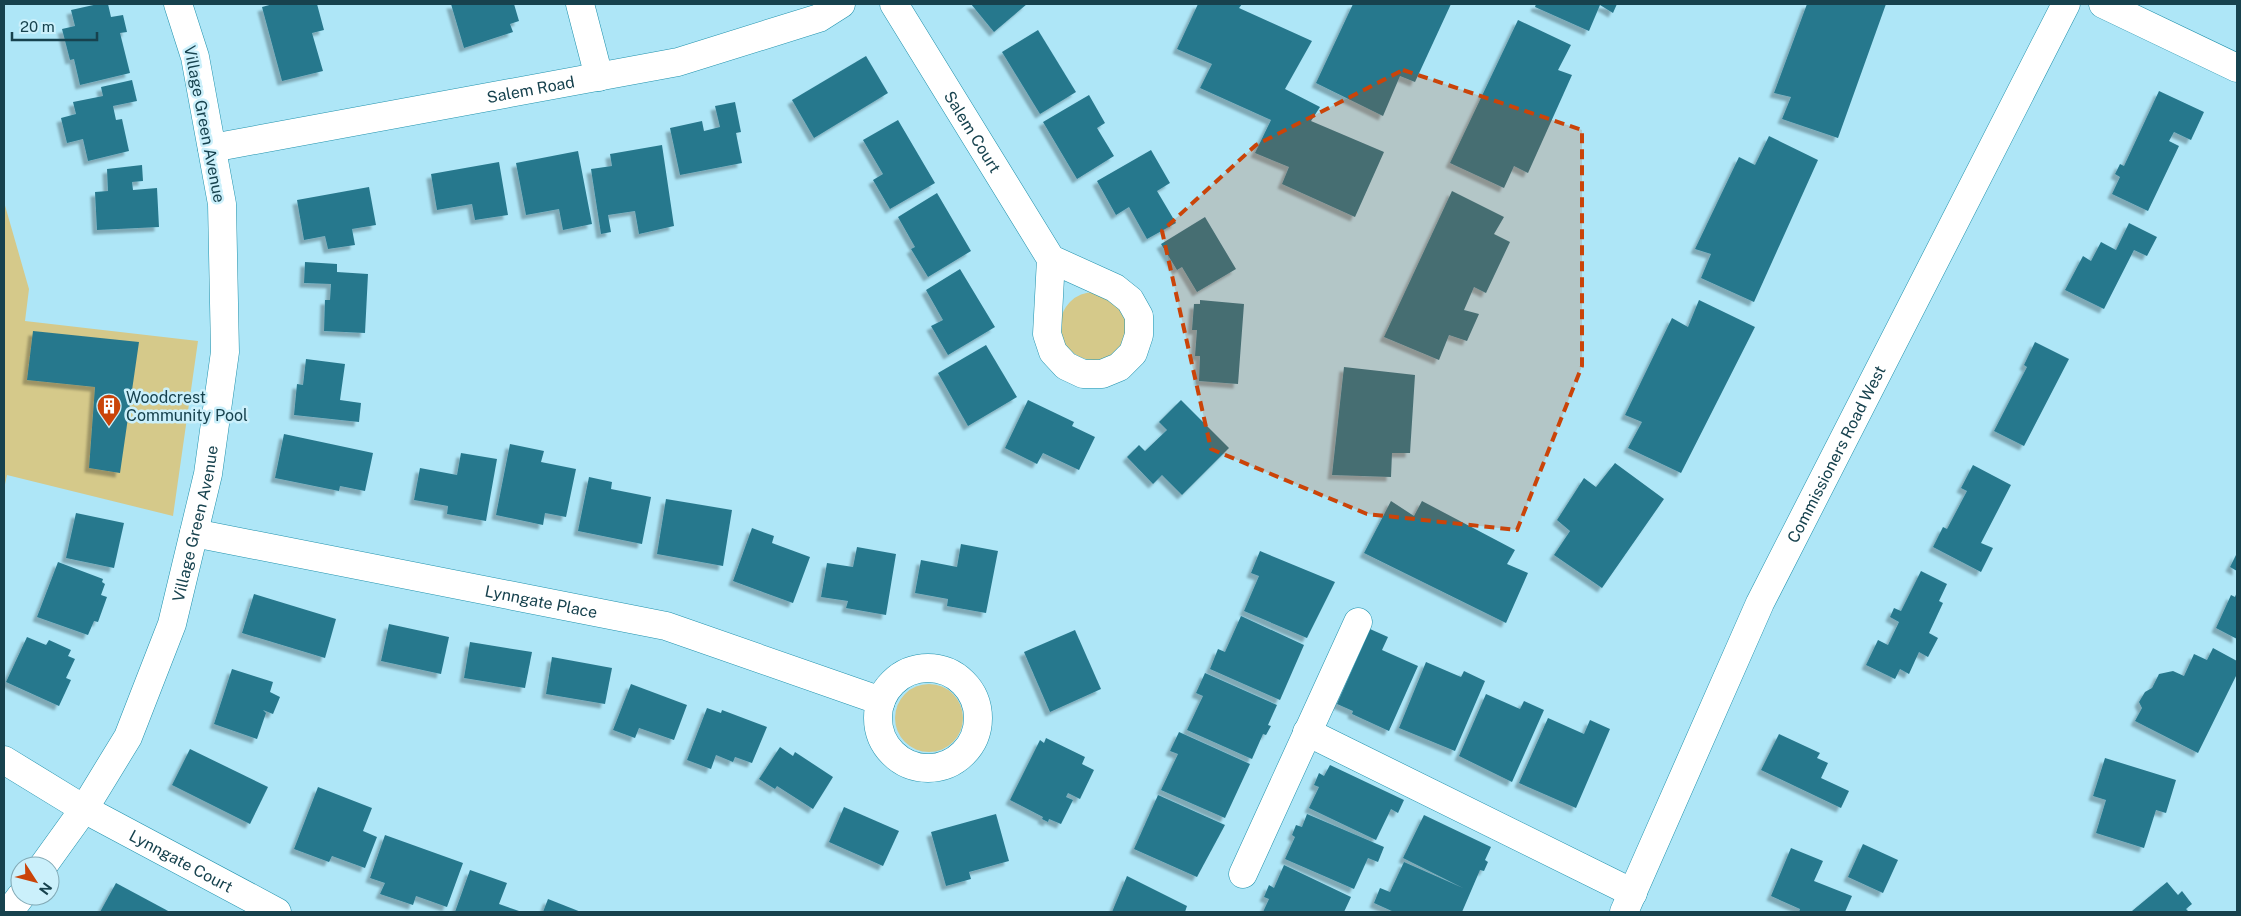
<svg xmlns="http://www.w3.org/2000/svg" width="2241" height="916" font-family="'Public Sans',sans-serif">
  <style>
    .green { fill: #d5c98a }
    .building { fill: #28788d; filter: url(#shadow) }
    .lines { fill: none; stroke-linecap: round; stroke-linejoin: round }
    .minor-casing { stroke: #1f91ac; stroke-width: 29 }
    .tertiary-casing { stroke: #1f91ac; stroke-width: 29 }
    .secondary-casing { stroke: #1f91ac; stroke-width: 29 }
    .minor { stroke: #fff; stroke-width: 28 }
    .tertiary { stroke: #fff; stroke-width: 28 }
    .secondary { stroke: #fff; stroke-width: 28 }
    .marked { fill: #ca4409; fill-opacity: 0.2; stroke: #ca4409; stroke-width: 4; stroke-dasharray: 10 6; stroke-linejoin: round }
    .labels { text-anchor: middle; stroke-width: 5; stroke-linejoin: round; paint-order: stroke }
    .street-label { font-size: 16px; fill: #17424e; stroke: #cbf0fb }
    .poi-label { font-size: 16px; fill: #17424e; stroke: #cbf0fb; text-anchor: start }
  </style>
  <defs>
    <filter id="shadow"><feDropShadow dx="-4.5" dy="4.5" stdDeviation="1" flood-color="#0004"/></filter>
  </defs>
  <rect width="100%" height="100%" fill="#aee6f7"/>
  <g class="green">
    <path d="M4,202L29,289L25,321L198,341L173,516L7,475L4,489Z"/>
    <circle cx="1094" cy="326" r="34"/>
    <circle cx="929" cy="718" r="34"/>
  </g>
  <g class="building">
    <path d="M98,4H108L111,17L123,15L127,32L120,33L130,73L80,85L74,59L70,60L62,29L75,26L71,10Z"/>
    <path d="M273,4H317L324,30L312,33L323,71L282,81L262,7Z"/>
    <path d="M451,4H514L519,21L510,24L513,32L464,48Z"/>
    <path d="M971,4H1027L994,32Z"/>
    <path d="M1198,4H1242L1239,8L1312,41L1285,89L1320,107L1311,121L1384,152L1355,217L1282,184L1289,167L1255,153L1271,120L1200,88L1212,64L1177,49Z"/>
    <path d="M1353,4H1451L1415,82L1400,76L1383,116L1316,83Z"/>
    <path d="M1536,4H1617L1613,13L1600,5L1589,31L1535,7Z"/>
    <path d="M1807,4H1886L1838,138L1782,119L1791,97L1774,93Z"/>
    <path d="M1518,20L1571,45L1558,70L1572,75L1528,173L1514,166L1504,188L1450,163Z"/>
    <path d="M1038,30L1076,92L1040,114L1002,52Z"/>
    <path d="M866,56L888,93L814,138L792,100Z"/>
    <path d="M132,80L137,101L113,106L116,120L122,119L129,151L88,161L83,139L67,143L61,118L76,114L73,102L103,96L101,87Z"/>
    <path d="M2159,91L2204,112L2191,140L2174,132L2169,141L2179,146L2148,211L2112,194L2120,177L2115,174L2120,164L2124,166Z"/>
    <path d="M1089,95L1105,123L1097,128L1114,156L1077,179L1043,122Z"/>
    <path d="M735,102L741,132L736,133L742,163L680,175L670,128L702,121L704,131L720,127L715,106Z"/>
    <path d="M898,120L935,183L890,209L873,180L883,174L863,140Z"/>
    <path d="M1769,136L1818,160L1754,302L1701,278L1711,254L1695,249L1739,157L1755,165Z"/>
    <path d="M662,145L674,226L639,234L635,211L608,215L611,232L601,234L591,169L612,166L610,154Z"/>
    <path d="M1151,150L1170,183L1157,191L1176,223L1147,239L1129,207L1116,215L1097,181Z"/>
    <path d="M578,151L592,224L563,230L559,209L526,215L516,163Z"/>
    <path d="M499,162L508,215L475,220L472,204L437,210L431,174Z"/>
    <path d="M142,165L143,181L132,182L133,190L157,188L159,227L97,230L95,192L108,191L107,169Z"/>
    <path d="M369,187L376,225L352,229L355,245L328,249L325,236L304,240L297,200Z"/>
    <path d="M1452,191L1504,217L1494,234L1510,242L1486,293L1474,287L1464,310L1479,314L1467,341L1449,335L1439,360L1384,337Z"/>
    <path d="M937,193L971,251L928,277L911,249L915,247L898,217Z"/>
    <path d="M1205,217L1236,269L1197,292L1182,267L1177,270L1161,244Z"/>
    <path d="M2129,223L2157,237L2147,256L2134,250L2104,309L2065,290L2083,256L2091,261L2101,242L2116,250Z"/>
    <path d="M305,262L337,264V272L368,274L365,333L324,331L325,300H330L331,284L304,283Z"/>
    <path d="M960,269L995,327L948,355L931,326L943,320L926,290Z"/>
    <path d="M1200,300L1244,304L1238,384L1199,381L1200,356H1195L1197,330H1192L1194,304H1200Z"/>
    <path d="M1699,300L1755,327L1681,473L1628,448L1642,422L1625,415L1672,318L1688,327Z"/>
    <path d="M33,331L139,342L120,473L89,468L95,387L27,380Z"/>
    <path d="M2035,342L2069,359L2024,446L1994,431L2027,367L2024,365Z"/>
    <path d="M986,345L1017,397L968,426L938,373Z"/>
    <path d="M306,359L345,364L340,400L361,403L359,422L294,415L297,384L303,385Z"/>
    <path d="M1344,367L1415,375L1410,453H1392L1391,477L1332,475Z"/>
    <path d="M1028,400L1074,422L1072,426L1095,437L1079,470L1043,453L1037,464L1005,448Z"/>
    <path d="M1181,400L1229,448L1182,495L1162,475L1153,484L1127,457L1139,445L1145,451L1167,430L1159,422Z"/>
    <path d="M284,434L373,453L365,491L340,486L339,491L275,478Z"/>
    <path d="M510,444L544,451L541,462L576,469L566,517L545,513L543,525L496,515Z"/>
    <path d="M461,453L497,459L486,521L447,514L448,506L414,500L420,468L457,475Z"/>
    <path d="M1615,463L1664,499L1602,588L1554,555L1570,531L1557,520L1584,478L1596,487Z"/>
    <path d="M1973,465L2011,485L1981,543L1993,548L1981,572L1933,547L1943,527L1947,529L1967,491L1961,488Z"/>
    <path d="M589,477L612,482L611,489L651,497L642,544L578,531Z"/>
    <path d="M666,499L732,510L723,566L657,554Z"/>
    <path d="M1391,501L1414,516L1422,501L1515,550L1507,564L1528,573L1506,623L1364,553Z"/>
    <path d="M76,513L124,523L114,568L66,558Z"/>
    <path d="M752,528L774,536L772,543L810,557L793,603L733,581Z"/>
    <path d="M961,544L998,551L986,613L947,606L948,599L915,593L921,560L957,567Z"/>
    <path d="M857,547L896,554L886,615L846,608L848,601L821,597L827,563L853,567Z"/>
    <path d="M1260,551L1335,582L1307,638L1244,611L1259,576L1251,573Z"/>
    <path d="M2237,553V571L2230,567Z"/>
    <path d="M58,562L103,579L102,582L105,584L101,595L107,597L98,622L94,621L88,635L37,617Z"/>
    <path d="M1921,571L1947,584L1939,601L1943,603L1929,633L1938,638L1928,657L1919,652L1909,674L1900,669L1895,679L1866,665L1878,640L1888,645L1899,622L1890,617L1894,608L1901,611Z"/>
    <path d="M2237,592V639L2216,628L2231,595L2235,597Z"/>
    <path d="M254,594L336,619L325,658L242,633Z"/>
    <path d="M1241,616L1304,645L1280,700L1210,669L1218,649L1225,652Z"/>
    <path d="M389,624L449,637L441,674L381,661Z"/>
    <path d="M1370,629L1388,637L1382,650L1418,666L1389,731L1352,714L1353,711L1337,704Z"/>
    <path d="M1075,630L1101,689L1050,712L1024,652Z"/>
    <path d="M27,637L46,645L49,640L71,650L68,656L75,659L66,678L71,680L59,706L6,682Z"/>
    <path d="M470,642L532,652L525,688L464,678Z"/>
    <path d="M2213,648L2237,661V674L2198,753L2135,721L2142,708L2139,702L2145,692L2152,688L2159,674L2173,671L2184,676L2194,654L2207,660Z"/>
    <path d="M552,657L612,668L605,704L546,694Z"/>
    <path d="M1426,662L1461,677L1464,671L1485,681L1455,751L1399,728Z"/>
    <path d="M232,669L273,682L270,692L280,697L273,714L263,710L266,713L257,739L214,724Z"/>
    <path d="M1205,673L1277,705L1268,725L1271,726L1266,735L1263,734L1252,759L1187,730L1203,696L1196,693Z"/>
    <path d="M631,684L687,705L674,740L639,728L635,738L613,730Z"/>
    <path d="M1486,694L1520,709L1524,701L1544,710L1512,782L1459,756Z"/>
    <path d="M707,708L721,713L722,710L767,727L752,763L735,757L733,762L716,755L711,769L687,760Z"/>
    <path d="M1548,718L1584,734L1590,720L1610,729L1576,808L1519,783Z"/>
    <path d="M1179,732L1250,764L1225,818L1161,790L1178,754L1170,751Z"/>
    <path d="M1779,734L1820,753L1817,758L1828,763L1821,778L1849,791L1841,808L1761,770Z"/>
    <path d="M1046,738L1085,757L1082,764L1094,770L1080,799L1068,793L1066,797L1073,800L1061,824L1049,819L1048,822L1042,819L1043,817L1010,800L1040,740L1044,743Z"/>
    <path d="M780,747L793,756L795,752L833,777L813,809L777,786L775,789L759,779Z"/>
    <path d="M190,749L268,787L250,824L172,785Z"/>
    <path d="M2105,758L2176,780L2166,813L2156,810L2144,848L2096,833L2106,800L2093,796Z"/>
    <path d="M1330,765L1404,800L1398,813L1391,809L1376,840L1309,808L1319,787L1314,785L1319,773L1324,776Z"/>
    <path d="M318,787L372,808L363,831L377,837L365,868L332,856L329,862L294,849Z"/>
    <path d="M1158,795L1225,825L1197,877L1134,849Z"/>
    <path d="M844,807L899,831L883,866L829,842Z"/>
    <path d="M996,814L1009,861L969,872L971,879L946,886L931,832Z"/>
    <path d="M1307,814L1384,847L1378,862L1368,858L1354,889L1285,859L1295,837L1292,835L1296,825L1302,827Z"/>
    <path d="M1424,815L1491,847L1485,860L1488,862L1484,871L1480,870L1462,912H1394L1374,903L1380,888L1390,892L1404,862L1463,888L1403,858Z"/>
    <path d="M385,835L463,863L447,907L416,896L413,905L380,894L385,883L370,878Z"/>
    <path d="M1863,844L1898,860L1883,893L1848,877Z"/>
    <path d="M1791,848L1823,861L1814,881L1852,896L1845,912H1799L1800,909L1771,896Z"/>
    <path d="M1284,865L1351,897L1344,912H1263L1269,899L1264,897L1269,885L1274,888Z"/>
    <path d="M470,870L507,883L499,904L522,912H455Z"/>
    <path d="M1127,876L1187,906L1185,912H1112Z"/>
    <path d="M2167,882L2178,895L2182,891L2192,904L2186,909L2189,912H2133L2132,911Z"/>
    <path d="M116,883L170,912H100Z"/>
    <path d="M548,899L581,912H543Z"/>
  </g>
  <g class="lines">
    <defs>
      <g id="minor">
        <path d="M580,4L599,77"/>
        <path id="s1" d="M894,4L1051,259L1047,334L1053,352L1066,366L1083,374H1102L1119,367L1133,353L1139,335V316L1130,300L1115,288L1051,259"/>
        <path d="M2103,4L2237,68"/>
        <path id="s2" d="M212,148L678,62L819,18L841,4"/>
        <path id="s3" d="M194,533L666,626L881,701"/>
        <circle cx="928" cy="718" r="50"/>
        <path d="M1307,732L1633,893"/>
        <path id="s4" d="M4,760L84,809L277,912"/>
        <path d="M1243,874L1358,622"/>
      </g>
      <g id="tertiary">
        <path id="s5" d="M43,866L84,809L128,737L172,624L208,474L225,352L222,204L195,57L178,4"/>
        <path d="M9,912L21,896"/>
      </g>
      <g id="secondary">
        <path id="s6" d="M1624,912L1760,603L2066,4"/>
      </g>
    </defs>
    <use href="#minor" class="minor-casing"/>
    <use href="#tertiary" class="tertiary-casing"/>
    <use href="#secondary" class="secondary-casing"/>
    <use href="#minor" class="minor"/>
    <use href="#tertiary" class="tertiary"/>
    <use href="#secondary" class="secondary"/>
  </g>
  <path class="marked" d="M1403,70L1582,130V366L1517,530L1367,514L1211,449L1162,231L1256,145Z"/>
  <defs>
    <symbol id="building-pin" viewBox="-11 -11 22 30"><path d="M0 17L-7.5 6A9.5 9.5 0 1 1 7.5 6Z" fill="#ca4409" stroke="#cbf0fb"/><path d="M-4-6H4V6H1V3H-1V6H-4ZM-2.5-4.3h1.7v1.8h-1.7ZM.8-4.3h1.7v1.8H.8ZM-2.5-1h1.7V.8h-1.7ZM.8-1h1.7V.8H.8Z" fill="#fff"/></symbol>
  </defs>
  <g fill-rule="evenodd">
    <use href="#building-pin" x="95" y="392" width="28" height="38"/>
  </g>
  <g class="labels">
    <g class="street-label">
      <text dy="6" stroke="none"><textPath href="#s2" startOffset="324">Salem Road</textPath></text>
      <text transform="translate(205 124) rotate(79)" y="6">Village Green Avenue</text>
      <text dy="6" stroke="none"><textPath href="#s1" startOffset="150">Salem Court</textPath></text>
      <text dy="6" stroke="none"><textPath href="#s6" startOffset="505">Commissioners Road West</textPath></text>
      <text dy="6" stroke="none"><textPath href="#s5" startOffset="379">Village Green Avenue</textPath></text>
      <text dy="6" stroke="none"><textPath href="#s3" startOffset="354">Lynngate Place</textPath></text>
      <text dy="6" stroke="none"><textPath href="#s4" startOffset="204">Lynngate Court</textPath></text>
    </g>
    <g class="poi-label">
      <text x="126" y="403">Woodcrest<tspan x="126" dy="18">Community Pool</tspan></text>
    </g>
  </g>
  <rect width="2241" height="916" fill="none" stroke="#17424e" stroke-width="10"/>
  <g transform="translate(35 881) rotate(126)"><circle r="24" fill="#cbf0fb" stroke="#83aab6"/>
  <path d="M0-4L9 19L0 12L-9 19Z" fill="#ca4409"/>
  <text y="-8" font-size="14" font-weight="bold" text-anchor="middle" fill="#17424e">N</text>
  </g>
  <path d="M12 32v8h85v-8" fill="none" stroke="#17424e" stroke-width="2.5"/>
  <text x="20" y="32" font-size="15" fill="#17424e" stroke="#cbf0fb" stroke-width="4" paint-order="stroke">20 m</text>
</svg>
